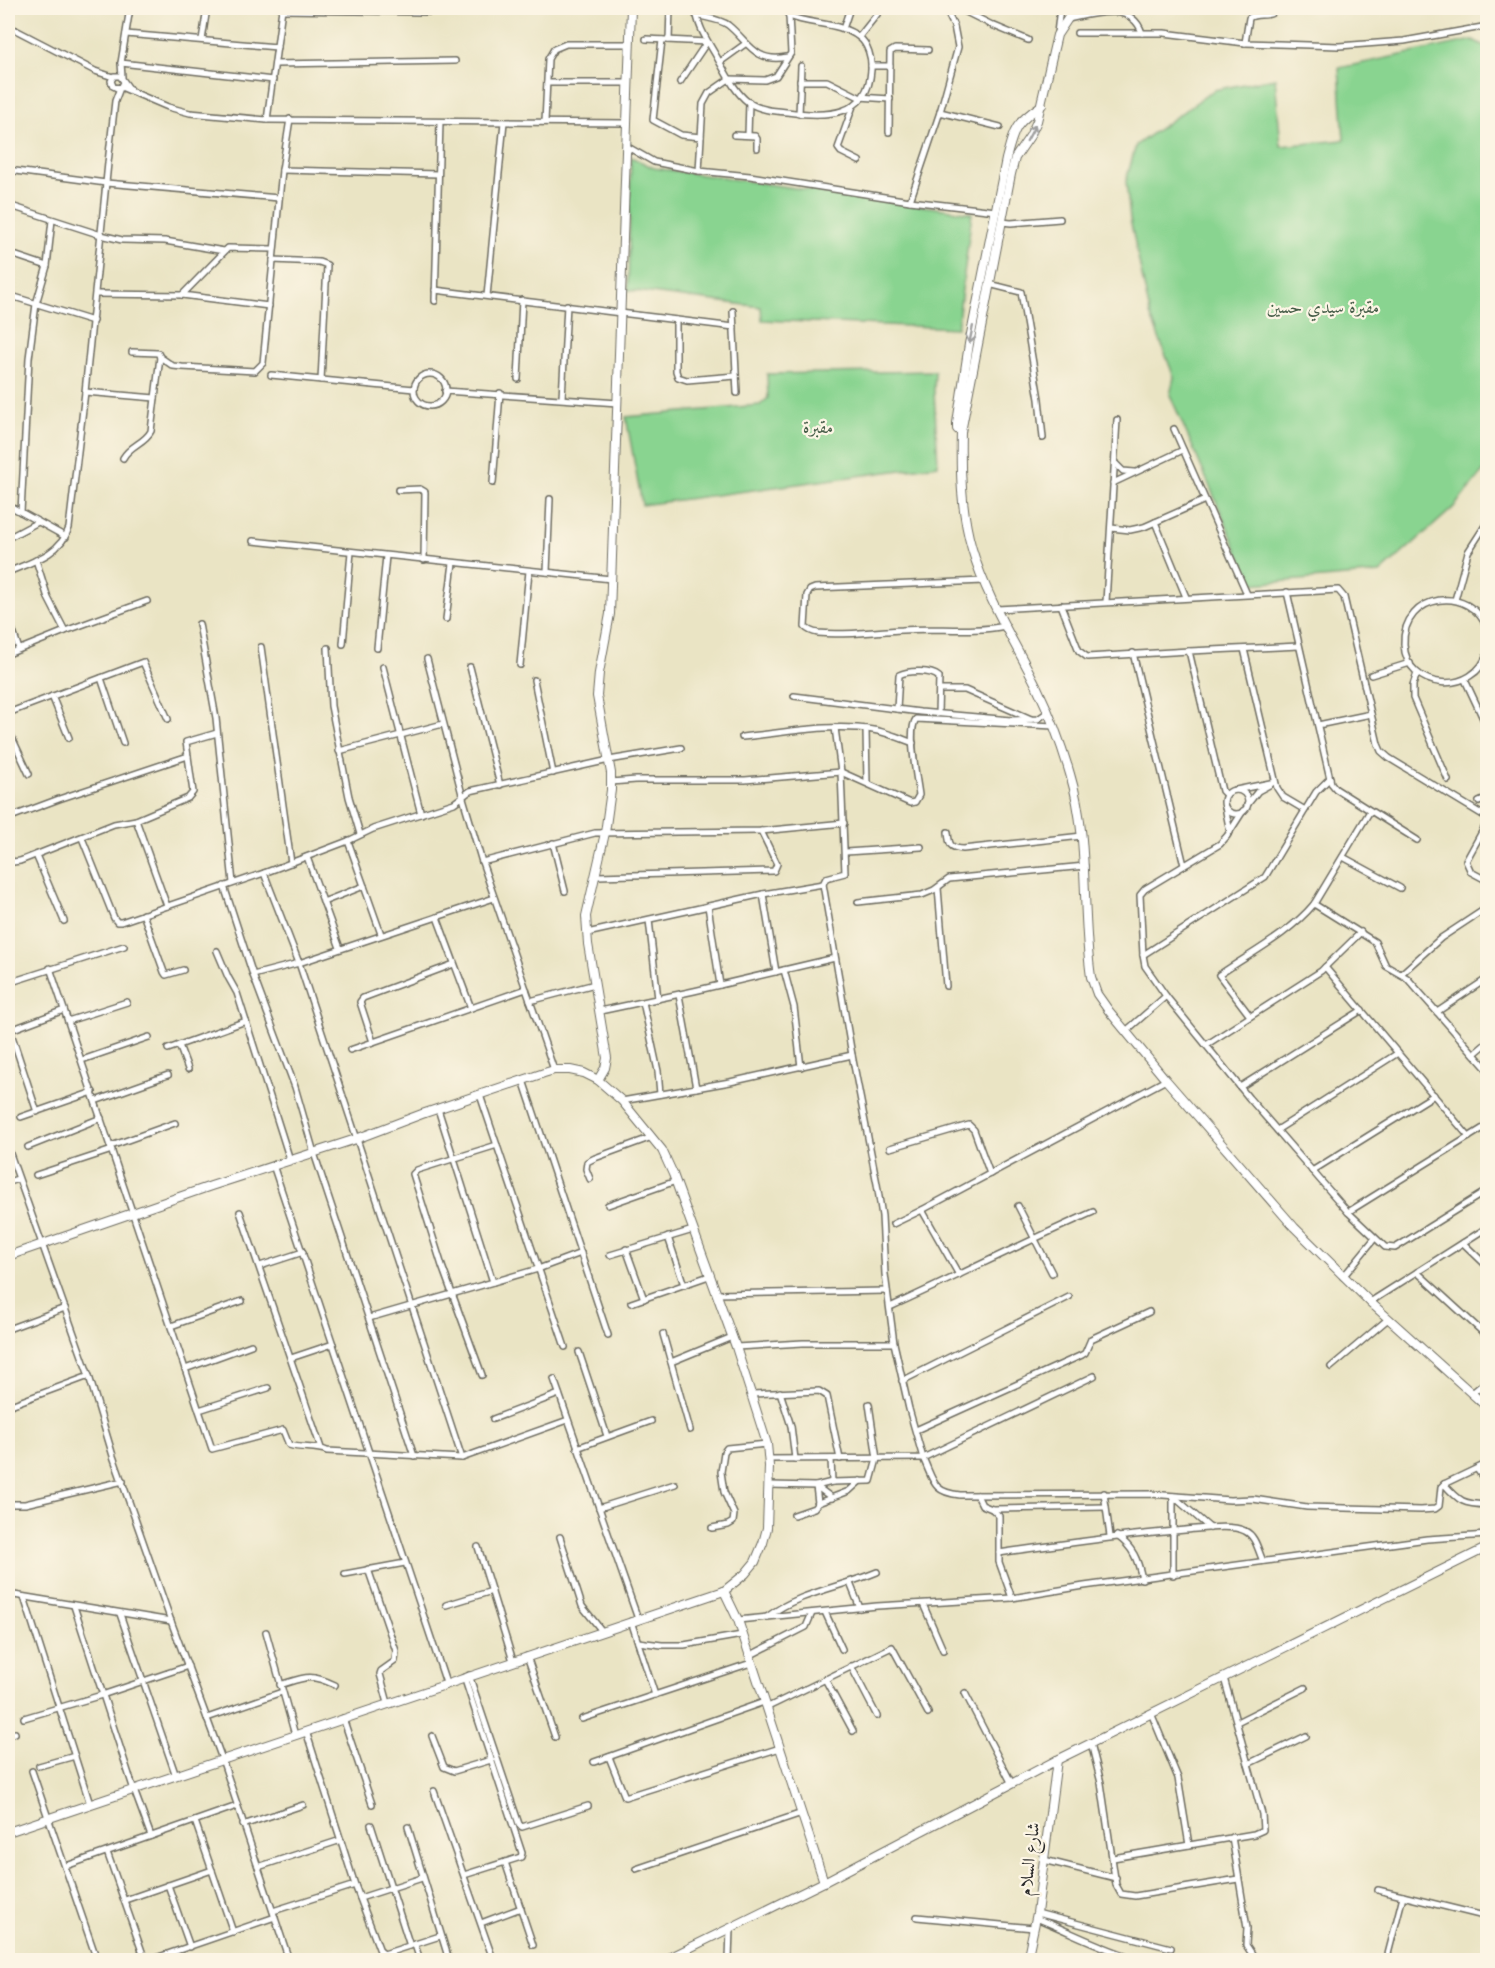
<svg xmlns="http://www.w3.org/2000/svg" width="1495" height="1968" font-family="Cardo,Amiri,serif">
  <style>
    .green { fill: #89d490; stroke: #5a805e; stroke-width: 1.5 }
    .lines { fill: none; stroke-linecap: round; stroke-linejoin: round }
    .street-casing { stroke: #6e6c61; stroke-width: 8 }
    .secondary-casing { stroke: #6e6c61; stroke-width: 10 }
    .street { stroke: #fff; stroke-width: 5 }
    .secondary { stroke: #fff; stroke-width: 8 }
    .oneway { stroke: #a0a0a0 }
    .labels { text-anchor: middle; stroke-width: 4.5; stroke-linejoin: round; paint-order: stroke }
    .park-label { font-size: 18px; fill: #475e49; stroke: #fcf5e5 }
    .street-label { font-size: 18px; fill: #2b2b2b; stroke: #fcf5e5 }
  </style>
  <rect width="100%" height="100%" fill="#fcf5e5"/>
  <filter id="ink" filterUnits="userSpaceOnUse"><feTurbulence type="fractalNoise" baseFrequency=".0167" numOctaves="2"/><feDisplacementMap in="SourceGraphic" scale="12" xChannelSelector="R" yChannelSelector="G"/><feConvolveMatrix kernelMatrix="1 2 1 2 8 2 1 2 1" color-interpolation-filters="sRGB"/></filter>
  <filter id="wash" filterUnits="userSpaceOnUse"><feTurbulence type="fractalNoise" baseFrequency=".008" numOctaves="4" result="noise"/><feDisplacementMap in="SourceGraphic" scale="24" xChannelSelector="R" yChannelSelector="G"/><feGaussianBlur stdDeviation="1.35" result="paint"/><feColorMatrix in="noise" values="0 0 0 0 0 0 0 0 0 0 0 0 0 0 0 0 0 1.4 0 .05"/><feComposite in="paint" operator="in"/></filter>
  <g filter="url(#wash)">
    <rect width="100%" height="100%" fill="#eae4c4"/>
    <g class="green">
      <path d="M1473,40L1488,48L1487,467L1453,508L1380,573L1252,584L1170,395L1174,377L1150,314L1130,219L1126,181L1136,145L1214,90L1275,78L1281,146L1344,140L1339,68Z"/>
      <path d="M631,157L654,168L972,213L957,328L762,320L761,307L628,290Z"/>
      <path d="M935,371L934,391L938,465L642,505L626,417L760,405L768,398L767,374Z"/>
    </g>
  </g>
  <g filter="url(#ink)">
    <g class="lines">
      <defs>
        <g id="street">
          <path d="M696,8C697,28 710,44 719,61C727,75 735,92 748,102C759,110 774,111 787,112C825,117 868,118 871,70C872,58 868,44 859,37C840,22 811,25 789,16L784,8"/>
          <path d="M958,8L992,25L1028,40"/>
          <path d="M282,10L429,12L436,8"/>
          <path d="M696,15C706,18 720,19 728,25C748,41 755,64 787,57"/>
          <path d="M1068,19C1092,14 1132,1 1142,33"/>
          <path d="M8,26L95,71L113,77"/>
          <path d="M843,29L850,8"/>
          <path d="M1057,33L1060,8"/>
          <path d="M1077,33H1164L1245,43L1339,46L1404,41L1488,26"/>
          <path d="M126,34L277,47"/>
          <path d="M859,37L882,8"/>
          <path d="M646,39L707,42"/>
          <path d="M202,40L207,8"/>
          <path d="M662,40L653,120L681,135L701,137"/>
          <path d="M669,40L670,8"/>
          <path d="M1245,43L1249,18C1256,13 1265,17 1272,13L1274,8"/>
          <path d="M720,62L745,44"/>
          <path d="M121,63L273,80"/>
          <path d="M275,64L455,61"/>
          <path d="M871,66H890"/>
          <path d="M122,77L121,63L130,8"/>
          <path d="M800,81H827L859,97L890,99"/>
          <path d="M124,82L122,86L117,88L113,86L111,81L114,76H120L131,91"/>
          <path d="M680,82L707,42"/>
          <path d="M547,83H628"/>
          <path d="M121,87L168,107L190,113L267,120L627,123"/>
          <path d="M853,106L838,148L841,152L859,161"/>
          <path d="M940,112L1000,127"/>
          <path d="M799,114L801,66"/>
          <path d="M267,120L282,9"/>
          <path d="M545,122L548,59L554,49L566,44H629"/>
          <path d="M889,132L890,52L895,49L928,50"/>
          <path d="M734,135L755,136L757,139V148"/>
          <path d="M748,135L749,102"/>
          <path d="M626,146L654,162L699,171L750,176L910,201L996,211"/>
          <path d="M8,170L106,183L279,198"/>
          <path d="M282,170L438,174"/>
          <path d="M699,171L703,104L709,93L729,79L765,80L776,76L791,53L789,16"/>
          <path d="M910,201L940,112L958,47L954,26L948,14L941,8"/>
          <path d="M8,205L101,235L122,240L165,241L224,251"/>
          <path d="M1002,222L1011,223L1060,219"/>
          <path d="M8,253L47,266"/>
          <path d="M273,260L319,262L327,265L321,380"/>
          <path d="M989,284L1021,292L1039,399L1043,438"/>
          <path d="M435,290L734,327"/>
          <path d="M96,294L182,295L269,306"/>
          <path d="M8,295L93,321"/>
          <path d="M182,295L228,248L274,249"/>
          <path d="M487,296L504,122"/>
          <path d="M435,301L440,122"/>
          <path d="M733,311L737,393"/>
          <path d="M676,320V371L678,377L687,380L736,376"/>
          <path d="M160,357L173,366L182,367L255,371L263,363L282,170L290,119"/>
          <circle cx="430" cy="390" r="16"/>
          <path d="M271,375L414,389"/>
          <path d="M518,379L522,300"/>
          <path d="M445,391L618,403"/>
          <path d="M85,392L155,398"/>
          <path d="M562,398L567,305"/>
          <path d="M1174,429L1247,594"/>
          <path d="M123,458C130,445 145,443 151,431L160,357L158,353L132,352"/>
          <path d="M1115,463L1123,471L1134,472"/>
          <path d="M493,483L500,393"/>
          <path d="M1113,483L1183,450"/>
          <path d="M398,490L420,489L425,492L424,560"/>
          <path d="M8,505L66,537"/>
          <path d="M21,512L29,358L36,304L47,266L52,220"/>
          <path d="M1155,522L1186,597"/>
          <path d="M1111,528L1130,530L1144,527L1205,500"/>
          <path d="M8,538L38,522"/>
          <path d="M253,541L611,579"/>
          <path d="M36,560L48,598L65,631"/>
          <path d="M8,572C31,562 60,555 69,528L85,392L108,163L115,101L120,88"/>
          <path d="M547,572L550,499"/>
          <path d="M984,581L815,588L810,590L807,595L805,627C809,631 812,632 818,633C846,636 874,631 902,630C936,627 971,633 1005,626"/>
          <path d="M1287,592L1331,783L1336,789L1417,840"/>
          <path d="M1455,600L1468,552L1488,521"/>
          <path d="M1106,602L1117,420"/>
          <path d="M1061,605L1079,651L1087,657L1189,651"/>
          <path d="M997,609L1338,590L1344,597L1378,744L1381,751L1389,758L1488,818"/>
          <path d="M8,617L19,649"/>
          <path d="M446,619L453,563"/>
          <path d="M199,624L216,718L233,883"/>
          <path d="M1488,630C1471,583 1402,593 1404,644C1406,692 1475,696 1488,652"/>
          <path d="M343,644L351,552"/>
          <path d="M261,647L291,863"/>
          <path d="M328,648L331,706L349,797L360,834"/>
          <path d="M377,648L386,556"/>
          <path d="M1244,649L1277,788L1283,797L1305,810"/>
          <path d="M1133,653L1184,865"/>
          <path d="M8,654L65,631L147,601"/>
          <path d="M427,659L463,798L482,862L554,1070"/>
          <path d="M520,665L529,571"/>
          <path d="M383,667L421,814"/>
          <path d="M470,667L500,785"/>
          <path d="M1417,673L1413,685V698L1448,780"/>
          <path d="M1371,675L1410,663"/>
          <path d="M101,678L123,743"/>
          <path d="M534,680L553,773"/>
          <path d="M1465,680L1488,729"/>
          <path d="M939,690H965L1031,719"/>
          <path d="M52,696L69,738"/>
          <path d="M794,696L920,712L1011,720L1038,719L1048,712"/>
          <path d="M897,709L899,675C909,670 931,670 939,677L938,714"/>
          <path d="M8,713L143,662L168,719"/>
          <path d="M1318,725L1371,714"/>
          <path d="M8,729L29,774"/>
          <path d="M866,729L867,783"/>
          <path d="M742,737C784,733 830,723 873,730C886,732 900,738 913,743"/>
          <path d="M339,751L443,724"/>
          <path d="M611,782L636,780H745L841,772L910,803L915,802L919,795C917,779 907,731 916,719L1054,726"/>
          <path d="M1236,790L1275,782"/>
          <circle cx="1236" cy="802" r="12"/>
          <path d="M1226,795L1222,791L1189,651L1299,646"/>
          <path d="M1479,802L1488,798"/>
          <path d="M1247,805L1258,791L1271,784"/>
          <path d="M1225,807L1230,832"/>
          <path d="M1243,811L1227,836L1220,844L1145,889L1140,895L1143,955L1145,966L1166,996L1249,1098L1348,1212L1385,1247L1395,1248L1488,1190"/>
          <path d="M8,818L59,799L188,756"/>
          <path d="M136,820L167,906"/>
          <path d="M1488,821L1466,861L1471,872L1488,881"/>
          <path d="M948,832C949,845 950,848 963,849L1082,836"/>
          <path d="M82,838L114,918L117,922H121L264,873L348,841L373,829L454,803L470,791L609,760L681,748"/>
          <path d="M348,841L381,934"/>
          <path d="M553,843L565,891"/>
          <path d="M846,852L921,847"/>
          <path d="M36,855L64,921"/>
          <path d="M8,857L13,862L20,861L114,824L136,820L188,798L193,792L186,742L217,733"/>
          <path d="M307,857L340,948"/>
          <path d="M1343,857L1400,888"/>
          <path d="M482,862L595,833L761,831L844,823"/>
          <path d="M264,873L299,963L462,1458"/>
          <path d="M598,876L774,871L777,864L761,831"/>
          <path d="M224,886L253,975L295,1087L314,1153L414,1456"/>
          <path d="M938,888L946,986"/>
          <path d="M763,894L776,972"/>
          <path d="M323,902L364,886"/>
          <path d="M858,902L922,895L934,890L949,879L1085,866"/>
          <path d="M1314,904L1375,942L1386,966L1407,978L1488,1070"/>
          <path d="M708,906L720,985"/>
          <path d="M143,914L164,972L166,975L183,970"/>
          <path d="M437,917L471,1008"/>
          <path d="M649,920L658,999"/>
          <path d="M587,933L763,894L823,884L826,878L845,873L841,772L835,728"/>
          <path d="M8,950L10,955"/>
          <path d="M217,951L228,977L237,993L290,1160"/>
          <path d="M1143,955L1265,877L1316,792L1330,778"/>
          <path d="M1325,967L1469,1137"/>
          <path d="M50,968L212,1449L283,1430L289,1445C302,1449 316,1446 327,1451L462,1458L568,1420"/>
          <path d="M784,970L794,1007L801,1067"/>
          <path d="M1401,974L1441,938L1488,907"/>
          <path d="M253,975L299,963L494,898"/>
          <path d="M8,983L124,946"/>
          <path d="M679,995L696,1088"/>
          <path d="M530,1001L595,984"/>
          <path d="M643,1002L658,1071L660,1094"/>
          <path d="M600,1011L694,991L835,958"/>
          <path d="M1437,1012L1488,978"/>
          <path d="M1250,1016L1219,975C1251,953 1289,934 1314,904L1370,811"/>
          <path d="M68,1021L127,1002"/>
          <path d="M10,1030L37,1112"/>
          <path d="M8,1031L64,1010"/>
          <path d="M1126,1031L1166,996"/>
          <path d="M373,1042L360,1002L363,998L454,964"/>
          <path d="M179,1045L188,1069"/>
          <path d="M1206,1045L1321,971L1361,932"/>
          <path d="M168,1049L246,1021"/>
          <path d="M350,1050L526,989"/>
          <path d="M1474,1054L1488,1042"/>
          <path d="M82,1060L149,1037"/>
          <path d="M523,1080L608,1335"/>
          <path d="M1240,1087L1362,1010"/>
          <path d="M480,1095L565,1347"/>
          <path d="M95,1101L168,1075"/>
          <path d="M622,1101L730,1082L852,1055"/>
          <path d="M438,1109L493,1282"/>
          <path d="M21,1117L93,1092"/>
          <path d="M1277,1130L1398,1053"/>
          <path d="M111,1146L175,1123"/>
          <path d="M28,1147L101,1118"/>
          <path d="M8,1148L89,1376L113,1456L171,1621L222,1759L289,1960"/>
          <path d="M890,1148L969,1125L974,1130L990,1174"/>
          <path d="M273,1165L446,1683"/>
          <path d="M1312,1171L1434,1095"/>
          <path d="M36,1175L112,1150"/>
          <path d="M590,1179L586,1169L587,1162L595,1158L652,1137"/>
          <path d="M8,1182L18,1179"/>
          <path d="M608,1205L676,1181"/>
          <path d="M1018,1206L1052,1273"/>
          <path d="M922,1210L959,1275"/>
          <path d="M240,1212L321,1448"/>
          <path d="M1348,1212L1488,1125"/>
          <path d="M893,1224L922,1210L1166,1080"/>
          <path d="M668,1237L684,1285"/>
          <path d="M1463,1243L1488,1267"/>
          <path d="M626,1249L644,1299"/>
          <path d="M610,1255L693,1230"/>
          <path d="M260,1266L303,1252"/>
          <path d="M1417,1272L1488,1337"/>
          <path d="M1343,1277L1375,1238"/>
          <path d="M716,1294L887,1291"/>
          <path d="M1370,1302L1488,1227"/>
          <path d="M631,1303L709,1276"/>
          <path d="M890,1307C958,1276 1025,1242 1093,1212"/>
          <path d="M369,1318L538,1269L581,1253"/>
          <path d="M171,1326L242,1301"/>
          <path d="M8,1329L65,1308"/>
          <path d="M663,1334L690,1430"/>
          <path d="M736,1347L803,1343H894"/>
          <path d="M579,1352L607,1436"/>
          <path d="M291,1358L333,1344"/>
          <path d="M671,1362L732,1337"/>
          <path d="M1331,1367L1388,1319"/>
          <path d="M185,1369L251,1345"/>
          <path d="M482,1375L442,1266L413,1174L417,1170L497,1145"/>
          <path d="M1094,1376L923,1458C934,1481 932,1492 960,1495L1150,1494L1230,1500L1253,1499L1307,1507L1421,1510L1435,1509L1439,1506L1441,1487L1444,1484L1488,1463"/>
          <path d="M554,1379L638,1619"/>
          <path d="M902,1381L1069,1297"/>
          <path d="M780,1392L791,1426L795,1459"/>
          <path d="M752,1394L819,1391L827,1396L840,1459"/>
          <path d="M1471,1394L1488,1380"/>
          <path d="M8,1406L89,1376"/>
          <path d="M199,1410L268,1388"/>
          <path d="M493,1419L559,1394"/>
          <path d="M916,1430L1082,1355L1085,1353L1091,1339L1149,1312"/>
          <path d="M8,1440L13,1457H8"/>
          <path d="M577,1448L651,1421"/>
          <path d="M769,1459L923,1458L909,1409L894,1343L885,1274L882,1216L877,1184L852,1055L823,884"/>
          <path d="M831,1459L832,1482"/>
          <path d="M1477,1469L1488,1485"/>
          <path d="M1444,1484C1460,1502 1463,1504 1488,1505"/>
          <path d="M769,1485L816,1486L832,1482L871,1481L877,1459L869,1404"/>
          <path d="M1104,1493L1110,1536"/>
          <path d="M977,1495L982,1505L992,1509L999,1516V1562L1012,1598"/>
          <path d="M818,1503L849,1491L860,1481"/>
          <path d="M8,1504H25L123,1481"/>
          <path d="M599,1508L675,1484"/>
          <path d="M992,1509L1106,1507"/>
          <path d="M794,1515L814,1508L818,1503L816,1486L832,1498"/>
          <path d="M712,1528L728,1525L733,1522L734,1514L724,1492L721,1472L724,1452L727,1448L767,1444"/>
          <path d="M1117,1536C1133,1547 1138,1560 1142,1579"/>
          <path d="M560,1537L582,1606L602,1631"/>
          <path d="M478,1547L513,1661"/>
          <path d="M999,1553C1061,1544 1123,1535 1185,1530C1201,1529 1231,1524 1245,1531C1256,1536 1258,1551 1263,1561"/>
          <path d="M368,1569L396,1651L395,1661L381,1671L380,1674L388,1703"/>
          <path d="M345,1574L405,1563"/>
          <path d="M1173,1575V1496L1210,1528"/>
          <path d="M850,1583L860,1608"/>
          <path d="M8,1594L171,1621"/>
          <path d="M24,1597L90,1804"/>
          <path d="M923,1604L943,1650"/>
          <path d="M446,1605L492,1591"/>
          <path d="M74,1606L134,1790L151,1836"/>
          <path d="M825,1612L842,1649"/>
          <path d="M120,1614L176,1776"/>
          <path d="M767,1617C800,1592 839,1588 877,1572"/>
          <path d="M738,1620L877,1606L1012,1598L1084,1586L1427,1539L1488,1535"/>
          <path d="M631,1621L655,1695"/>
          <path d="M266,1632L295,1735"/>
          <path d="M638,1642L662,1645H684L742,1635"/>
          <path d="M527,1656L555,1737"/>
          <path d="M749,1656L806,1627L812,1613"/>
          <path d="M851,1666L877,1716"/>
          <path d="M469,1675L519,1824L522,1827L588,1806"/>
          <path d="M464,1677L522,1853L521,1857L464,1875"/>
          <path d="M825,1679L853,1731"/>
          <path d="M280,1685C305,1677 310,1673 335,1685"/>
          <path d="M965,1693L1012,1784"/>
          <path d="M766,1708L892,1647L928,1713"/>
          <path d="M1151,1713L1178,1778L1189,1845"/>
          <path d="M24,1718L102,1695L188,1666"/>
          <path d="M207,1718L282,1692"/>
          <path d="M343,1718L372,1804"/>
          <path d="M582,1719L751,1663"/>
          <path d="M1237,1722L1305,1688"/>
          <path d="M306,1731L355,1885L380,1951L384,1954L440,1936"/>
          <path d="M8,1735L15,1733"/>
          <path d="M432,1736L444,1767L454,1771L491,1760"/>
          <path d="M1091,1743L1101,1783L1116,1885L1121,1894L1135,1896L1238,1879"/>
          <path d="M609,1757L625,1797L780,1748"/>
          <path d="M594,1762L764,1702"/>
          <path d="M1248,1764L1306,1736"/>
          <path d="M39,1766L75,1756"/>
          <path d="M32,1771L97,1960"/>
          <path d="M434,1791L493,1959"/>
          <path d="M195,1821L233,1932"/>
          <path d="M243,1825L303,1805"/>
          <path d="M371,1825L410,1946"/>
          <path d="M408,1827L449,1960"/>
          <path d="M1232,1837L1247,1928L1246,1945L1256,1960"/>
          <path d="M107,1852L145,1960"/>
          <path d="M1113,1858L1254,1834L1263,1830L1262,1814L1224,1678"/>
          <path d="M1044,1860L1116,1878"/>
          <path d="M505,1862L533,1945"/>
          <path d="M66,1866L237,1806"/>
          <path d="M258,1867L341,1840"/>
          <path d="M636,1869L802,1813"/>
          <path d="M168,1885L190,1947"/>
          <path d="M1378,1890L1488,1917"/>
          <path d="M360,1898L422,1878"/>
          <path d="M125,1900L212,1870"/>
          <path d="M273,1911L355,1885"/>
          <path d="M1037,1913L1171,1948"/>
          <path d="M917,1917L1034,1928"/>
          <path d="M1036,1918C1071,1932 1104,1950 1140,1960"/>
          <path d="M481,1923L521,1908"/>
          <path d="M415,1945L420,1960"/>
          <path d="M1387,1958L1403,1896"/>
          <path d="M150,1960L275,1917"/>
          <path d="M729,1960L730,1928"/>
        </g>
        <g id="secondary">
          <path d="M1075,8L1057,35L1037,121L1030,136L1015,158L1011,174L961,432C960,471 961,512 972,549C986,597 1014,641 1036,685C1050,714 1061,743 1070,774C1090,840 1081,909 1091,977L1097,994L1109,1011L1166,1080L1294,1227L1370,1302L1488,1408"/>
          <path d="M961,432L957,429V423L969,344L1006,159C1014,129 1015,123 1042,105"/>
          <path d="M598,1080L605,1068L607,1058L588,944L586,916L605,833L611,790V773L597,696L599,673L610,614L631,8"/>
          <path d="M8,1256L211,1186L356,1139L422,1114L544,1073L554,1070H570L584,1073L598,1080L622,1101L662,1150L673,1174L736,1347L767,1444L769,1466L767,1528L763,1543L755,1562L745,1574L724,1591L8,1832"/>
          <path d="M724,1591L738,1620L824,1882"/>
          <path d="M665,1960L824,1882L1057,1760L1488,1547"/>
          <path d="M1027,1960L1037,1913L1057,1760"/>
        </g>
      </defs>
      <use href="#street" class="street-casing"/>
      <use href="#secondary" class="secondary-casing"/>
      <use href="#street" class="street"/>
      <use href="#secondary" class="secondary"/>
    </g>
    <defs><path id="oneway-shaft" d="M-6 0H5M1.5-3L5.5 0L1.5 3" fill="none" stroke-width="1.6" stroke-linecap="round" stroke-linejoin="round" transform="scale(1.5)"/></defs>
    <g class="oneway">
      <use href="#oneway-shaft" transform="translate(1031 133) rotate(-62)"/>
      <use href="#oneway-shaft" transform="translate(971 335) rotate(102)"/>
    </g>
  </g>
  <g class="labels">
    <g class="park-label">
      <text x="1323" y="313">مقبرة سيدي حسين</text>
      <text x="818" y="433">مقبرة</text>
    </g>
    <g class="street-label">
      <text transform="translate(1029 1859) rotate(-83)" y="6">شارع السلام</text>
    </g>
  </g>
  <rect width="1495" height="1968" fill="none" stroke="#fcf5e5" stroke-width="30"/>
</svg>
